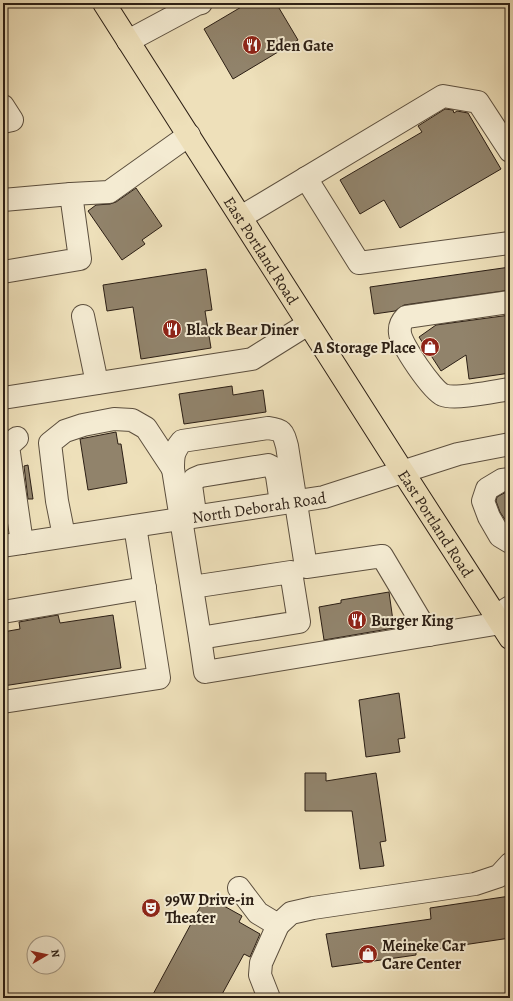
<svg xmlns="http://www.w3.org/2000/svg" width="513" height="1001" font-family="Alegreya,serif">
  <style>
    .building { fill: #91836b; stroke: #2c1f15 }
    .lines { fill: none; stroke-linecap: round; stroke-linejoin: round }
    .minor-casing { stroke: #5c4f3e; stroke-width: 24 }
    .major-casing { stroke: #2c1f15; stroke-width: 24 }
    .minor { stroke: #f4ebd2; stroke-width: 22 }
    .major { stroke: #eee0ba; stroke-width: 22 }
    .labels { text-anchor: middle; stroke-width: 4; stroke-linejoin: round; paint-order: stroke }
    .poi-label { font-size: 16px; font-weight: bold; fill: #2c1f15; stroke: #f4ebd2; text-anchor: start }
    .street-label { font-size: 16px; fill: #2c1f15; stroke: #f4ebd2 }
  </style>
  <rect width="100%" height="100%" fill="#eee0ba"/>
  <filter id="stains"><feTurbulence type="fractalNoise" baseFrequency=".005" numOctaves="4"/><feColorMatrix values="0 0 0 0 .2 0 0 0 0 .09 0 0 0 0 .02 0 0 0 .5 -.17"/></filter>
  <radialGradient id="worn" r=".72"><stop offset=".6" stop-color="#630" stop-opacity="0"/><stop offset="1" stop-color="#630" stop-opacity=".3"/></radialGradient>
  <g class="building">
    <path d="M248,3H276L298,40L233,79L204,29Z"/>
    <path d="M445,109L453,110L454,113L457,111L468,113L501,169L400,228L384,200L360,214L340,180L422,132L418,126Z"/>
    <path d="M136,188L162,226L142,240L145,244L122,260L88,211L96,205L110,204L116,202Z"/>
    <path d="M510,267V290L404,305L395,311L374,314L370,287Z"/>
    <path d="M206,269L212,310L205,311L211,348L141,359L133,307L107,311L103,285Z"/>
    <path d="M510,315V373L469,379L466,355L441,371L419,337L436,325Z"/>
    <path d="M232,386L233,395L263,390L266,412L184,424L179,394Z"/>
    <path d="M116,432L118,444H121L127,483L88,490L80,439Z"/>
    <path d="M28,465L33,499H28L24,466Z"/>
    <path d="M506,492H510V527L500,512L496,501L497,497Z"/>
    <path d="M389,592L394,628L324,640L319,607L341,603V600Z"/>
    <path d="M58,615L60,623L113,615L121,668L3,686V632L20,629L19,622Z"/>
    <path d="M399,693L405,738L398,739L400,752L366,757L359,700Z"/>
    <path d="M305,773H326V781L376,773L386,841L380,842L384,866L360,869L352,811H305Z"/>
    <path d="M206,896L242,916L239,922L260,934L250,957L244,954L220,998H151Z"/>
    <path d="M510,896V938L416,952V955L332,967L326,934L431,919L430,908Z"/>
  </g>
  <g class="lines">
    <defs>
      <g id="minor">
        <path d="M128,41L197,4L201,3"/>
        <path d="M3,106L12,120L3,122"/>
        <path d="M306,178L359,263L510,243"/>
        <path d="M3,200L71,194L109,192L189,135"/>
        <path d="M241,217L443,96L478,102L510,151"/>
        <path d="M3,272L80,259L71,194"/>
        <path d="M510,302L406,317C401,322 399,326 400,333C401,345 432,390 443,395C455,400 496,391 510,389"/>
        <path d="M83,316L97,383"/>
        <path d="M3,398L252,359L308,324"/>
        <path d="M17,438L8,446L22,543"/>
        <path d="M510,479L502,480L487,489L483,501L489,517L500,536L510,542"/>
        <path d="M195,513L191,485L194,479L201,476L268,465L274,468L277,476L281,503"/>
        <path d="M64,536L57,501L50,443L65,431L83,425L114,419L132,420L146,428L173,469"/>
        <path id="s1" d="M3,546L324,497L458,454L510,444"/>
        <path d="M192,587L291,572L299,622L200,638L173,469C173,456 173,452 182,441L268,428C283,430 283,432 287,446L306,567L382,556L429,635"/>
        <path d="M3,612L145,588"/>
        <path d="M496,616L510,607"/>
        <path d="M200,638L205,672L501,623"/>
        <path d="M3,702L159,678L135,526"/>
        <path d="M239,888L258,913L278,925L261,963L260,975L269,998"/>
        <path d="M278,925L291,913L313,908L475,884L499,876L510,864"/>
      </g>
      <g id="major">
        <path id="s2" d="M104,3L403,472L510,638"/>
      </g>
    </defs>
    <use href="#minor" class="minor-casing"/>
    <use href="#major" class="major-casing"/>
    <use href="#minor" class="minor"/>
    <use href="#major" class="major"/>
  </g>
  <defs>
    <symbol id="restaurant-disc" viewBox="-11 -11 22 22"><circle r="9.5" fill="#8f2418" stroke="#f4ebd2"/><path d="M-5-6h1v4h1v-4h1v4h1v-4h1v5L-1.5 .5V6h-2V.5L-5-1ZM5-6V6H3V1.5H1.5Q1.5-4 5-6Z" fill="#fff"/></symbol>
    <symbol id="shop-disc" viewBox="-11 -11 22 22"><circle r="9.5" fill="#8f2418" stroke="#f4ebd2"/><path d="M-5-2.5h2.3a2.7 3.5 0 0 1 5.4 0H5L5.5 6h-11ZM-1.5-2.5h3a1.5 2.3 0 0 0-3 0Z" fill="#fff"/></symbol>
    <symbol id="theatre-disc" viewBox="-11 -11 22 22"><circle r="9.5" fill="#8f2418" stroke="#f4ebd2"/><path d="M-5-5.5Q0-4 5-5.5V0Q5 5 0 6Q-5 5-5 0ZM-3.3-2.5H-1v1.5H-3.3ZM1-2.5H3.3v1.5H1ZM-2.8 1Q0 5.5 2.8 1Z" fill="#fff"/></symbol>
  </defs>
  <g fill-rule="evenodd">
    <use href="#restaurant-disc" x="241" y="34" width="22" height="22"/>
    <use href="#restaurant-disc" x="161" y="318" width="22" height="22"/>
    <use href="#shop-disc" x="419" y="336" width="22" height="22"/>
    <use href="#restaurant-disc" x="346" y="609" width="22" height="22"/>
    <use href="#theatre-disc" x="140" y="897" width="22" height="22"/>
    <use href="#shop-disc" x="357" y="943" width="22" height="22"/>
  </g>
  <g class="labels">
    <g class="poi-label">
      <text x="266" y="51">Eden Gate</text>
      <text x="186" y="335">Black Bear Diner</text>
      <text x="416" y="353" text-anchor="end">A Storage Place</text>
      <text x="371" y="626">Burger King</text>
      <text x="165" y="905">99W Drive-in<tspan x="165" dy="18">Theater</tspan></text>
      <text x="382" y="951">Meineke Car<tspan x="382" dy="18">Care Center</tspan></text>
    </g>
    <g class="street-label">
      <text dy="6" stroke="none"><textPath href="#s2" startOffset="293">East Portland Road</textPath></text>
      <text dy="6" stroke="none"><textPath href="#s1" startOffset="259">North Deborah Road</textPath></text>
      <text dy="6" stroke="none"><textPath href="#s2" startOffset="617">East Portland Road</textPath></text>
    </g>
  </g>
  <rect width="513" height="1001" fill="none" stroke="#eee0ba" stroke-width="16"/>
  <rect x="4" y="4" width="505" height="993" fill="none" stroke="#2c1f15" stroke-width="2"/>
  <rect x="8" y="8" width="497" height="985" fill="none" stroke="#2c1f15"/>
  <g transform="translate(46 955) rotate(81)"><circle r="19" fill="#f4ebd2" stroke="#a49986"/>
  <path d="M0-3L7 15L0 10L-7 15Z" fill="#8f2418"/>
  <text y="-6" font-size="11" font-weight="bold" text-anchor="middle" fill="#2c1f15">N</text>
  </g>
  <rect width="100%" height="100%" filter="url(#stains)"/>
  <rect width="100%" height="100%" fill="url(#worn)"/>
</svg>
